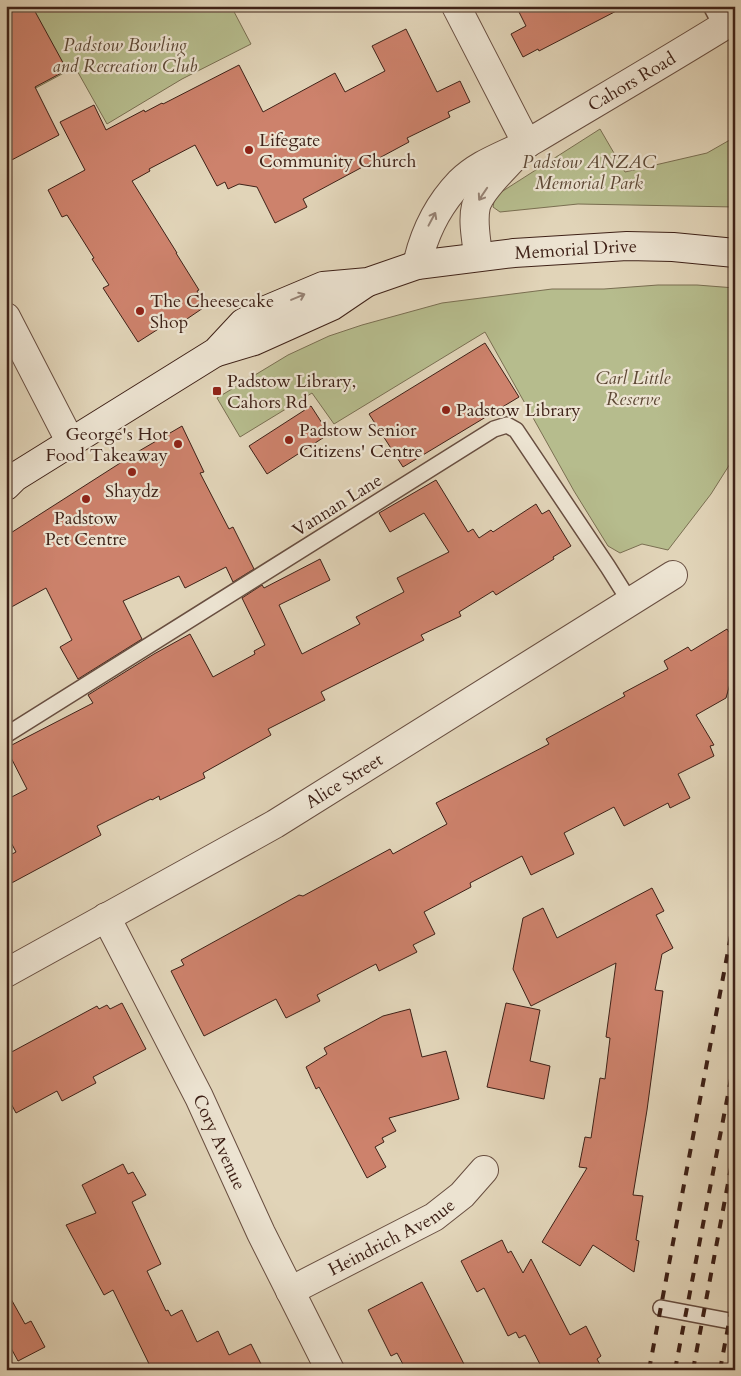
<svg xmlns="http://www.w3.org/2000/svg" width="741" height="1376" font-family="Cardo,serif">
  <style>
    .green { fill: #b6bc8d; stroke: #7a6f52 }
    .building { fill: #cd826c; stroke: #3f2218 }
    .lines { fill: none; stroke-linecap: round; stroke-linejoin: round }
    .service-casing { stroke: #684e40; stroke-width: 18 }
    .minor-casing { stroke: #684e40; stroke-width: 30 }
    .secondary-casing { stroke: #3f2218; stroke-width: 30 }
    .service { stroke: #ece3d1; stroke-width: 15 }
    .minor { stroke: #ece3d1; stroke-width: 28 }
    .secondary { stroke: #ece3d1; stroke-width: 28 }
    .rail { stroke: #3f2218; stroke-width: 4; stroke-dasharray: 9 9; stroke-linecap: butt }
    .oneway { stroke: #968274 }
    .poi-dot { fill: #8f2418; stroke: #ece3d1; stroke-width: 2 }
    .labels { text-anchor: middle; stroke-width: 4.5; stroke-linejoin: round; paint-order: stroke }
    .park-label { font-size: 18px; font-style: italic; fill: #5d4835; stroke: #ece3d1 }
    .street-label { font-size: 18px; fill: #3f2218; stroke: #ece3d1 }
    .poi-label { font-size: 18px; fill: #3f2218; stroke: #ece3d1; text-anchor: start }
  </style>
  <rect width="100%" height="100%" fill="#e1d4b8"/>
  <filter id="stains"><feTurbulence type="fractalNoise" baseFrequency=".004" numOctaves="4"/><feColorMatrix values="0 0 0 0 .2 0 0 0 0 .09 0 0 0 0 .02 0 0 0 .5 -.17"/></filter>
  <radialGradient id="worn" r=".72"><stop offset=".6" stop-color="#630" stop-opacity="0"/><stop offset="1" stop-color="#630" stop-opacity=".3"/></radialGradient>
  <g class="green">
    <path d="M6,6H231L251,44L182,79L107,124L75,67L6,104Z"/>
    <path d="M600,129L625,172L707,153L735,137V207L578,204L500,212L493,207L495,196Z"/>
    <path d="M658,285H697L735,288V456L711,494L668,550L642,544L620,553L608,546L574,491L485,332L334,424L312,393L240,437L217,398L288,355L329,336L362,325L442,303L552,289H604Z"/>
  </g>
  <g class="building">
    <path d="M6,6H32L67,70L35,87L59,135L6,163Z"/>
    <path d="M516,6H626L539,51L538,49L523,57L511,34L526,26Z"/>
    <path d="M406,29L437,92L460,81L470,102L448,112L450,117L407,138L409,142L303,199L307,207L275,223L257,187L239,184L228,189L225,182L217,186L195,145L149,169L150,171L132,181L177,253H176L199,290L197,291L206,306L178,325L174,319L138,342L103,288L109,285L92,259L94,258L67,215L62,217L48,190L85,170L60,122L94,105L106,130L144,110L145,112L162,103L163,104L239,65L263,112L335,73L345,92L385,71L372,46Z"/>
    <path d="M485,343L519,397L403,467L369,414Z"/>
    <path d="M311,406L329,434L267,474L249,446Z"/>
    <path d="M182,426L204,472L200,473L229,529L233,527L254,569L233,582L226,567L185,588L179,576L123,601L142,639L78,679L60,647L72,640L46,588L6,610V536L139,451Z"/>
    <path d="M436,480L468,532L473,529L479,538L491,530L493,532L536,504L542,514L549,510L571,546L553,557L554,559L496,595L493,591L459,612L461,616L421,635L424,640L321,692L325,700L268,729L271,735L203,773L205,778L160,800L159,796L152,800L151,799L97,826L101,835L6,886V857L16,852L6,833V800L27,789L6,748L93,703L88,695L154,654L190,634L213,677L255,654L254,651L265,645L242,598L262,585L264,588L320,559L330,580L279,605L302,654L360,624L356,617L404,592L397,578L449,552L424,513L390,532L379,513Z"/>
    <path d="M727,629L735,641V666L726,698L696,715L714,745L710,746L714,756L678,774L690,798L670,808L668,803L624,826L614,807L564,833L574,854L531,875L522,856L470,883L471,887L424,912L435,934L413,945L417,952L379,971L376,964L317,995L320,1001L286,1018L276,999L204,1036L171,971L184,965L181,960L299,895L303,896L390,849L393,854L447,824L436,803L549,744L546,739L625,696L623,693L668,669L664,661L688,647L691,651Z"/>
    <path d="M652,888L664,911L656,915L673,948L662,954L655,990L663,991L647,1110L633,1195L643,1196L636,1240L639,1241L634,1272L593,1245L580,1266L542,1242L587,1168L579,1167L585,1137L591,1138L600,1078L605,1079L610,1038L606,1037L616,963L531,1006L513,969L523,918L543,908L557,938Z"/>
    <path d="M122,1003L146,1049L93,1077L96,1083L62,1101L57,1091L16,1113L6,1094V1055L97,1006L99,1009L107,1005L110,1009Z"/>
    <path d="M506,1003L540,1010L530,1061L550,1066L544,1099L487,1087Z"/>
    <path d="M410,1009L422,1057L446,1051L459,1099L389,1118L396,1131L382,1138L384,1142L375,1147L386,1167L367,1178L319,1087L316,1089L306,1067L327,1054L324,1048L383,1016Z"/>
    <path d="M123,1164L128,1174L133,1172L146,1195L132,1202L161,1264L147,1271L166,1311L168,1310L171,1316L182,1310L197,1342L218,1331L229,1355L251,1344L264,1370H152L113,1290L104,1295L66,1225L96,1213L82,1185Z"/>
    <path d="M502,1240L508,1253L511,1251L523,1273L531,1259L570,1335L586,1326L601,1356L597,1359L603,1370H543L525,1335L519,1338L516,1332L508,1336L484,1288L477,1292L461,1261Z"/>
    <path d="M422,1282L467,1370H406L397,1353L391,1356L368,1310Z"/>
    <path d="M6,1290L25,1324L31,1321L45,1347L18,1361L6,1339Z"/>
  </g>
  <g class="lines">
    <defs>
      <g id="service">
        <path d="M711,6L722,27"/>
        <path d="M6,735L494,429L507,425L516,430L608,567L630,602"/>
        <path d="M661,1308L735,1322"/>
      </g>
      <g id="minor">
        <path d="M456,6L527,144"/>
        <path d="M478,257C477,241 472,222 476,206C481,189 505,168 517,154"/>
        <path id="s1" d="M417,265C424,233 437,206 460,182C481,161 510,154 535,139C602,99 669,60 735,19"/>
        <path d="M6,317L71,443"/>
        <path id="s2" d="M106,917L199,1097L261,1233L330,1370"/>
        <path id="s3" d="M6,973L275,824L673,575"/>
        <path id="s4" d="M290,1291L434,1217L462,1195L484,1170"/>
      </g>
      <g id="secondary">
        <path d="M217,352L254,341L332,306L366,283"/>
        <path id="s5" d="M6,486L15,477L216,352L243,323L266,310L323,286L368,282L417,265L514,253L627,246L673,247L735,253"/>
      </g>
    </defs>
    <use href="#service" class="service-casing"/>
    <use href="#minor" class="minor-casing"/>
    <use href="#secondary" class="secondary-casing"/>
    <use href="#service" class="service"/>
    <use href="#minor" class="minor"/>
    <use href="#secondary" class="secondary"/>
    <g class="rail">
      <path d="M649,1370L735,914"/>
      <path d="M675,1370L735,1058"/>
      <path d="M693,1370L735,1146"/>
      <path d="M720,1370L735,1290"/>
    </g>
  </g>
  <defs><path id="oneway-shaft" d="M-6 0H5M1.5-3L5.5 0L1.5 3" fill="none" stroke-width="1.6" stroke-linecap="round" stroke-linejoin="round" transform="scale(1.25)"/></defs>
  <g class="oneway">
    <use href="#oneway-shaft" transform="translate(483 194) rotate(124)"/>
    <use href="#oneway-shaft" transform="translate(432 219) rotate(-62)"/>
    <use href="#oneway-shaft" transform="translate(298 297) rotate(-23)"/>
  </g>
  <g class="poi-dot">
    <circle cx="249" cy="150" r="5"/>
    <circle cx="140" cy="311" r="5"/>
    <rect x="212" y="386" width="10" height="10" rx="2.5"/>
    <circle cx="446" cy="410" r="5"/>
    <circle cx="289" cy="440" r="5"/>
    <circle cx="178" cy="444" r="5"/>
    <circle cx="132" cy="472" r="5"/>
    <circle cx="86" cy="499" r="5"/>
  </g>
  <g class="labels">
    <g class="park-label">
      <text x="125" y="51">Padstow Bowling<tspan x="125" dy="21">and Recreation Club</tspan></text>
      <text x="589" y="168">Padstow ANZAC<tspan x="589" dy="21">Memorial Park</tspan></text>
      <text x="633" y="384">Carl Little<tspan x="633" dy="21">Reserve</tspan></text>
    </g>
    <g class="street-label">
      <text dy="6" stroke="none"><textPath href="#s1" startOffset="294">Cahors Road</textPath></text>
      <text dy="6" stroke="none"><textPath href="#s5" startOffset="634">Memorial Drive</textPath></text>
      <text transform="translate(337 505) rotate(-32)" y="6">Vannan Lane</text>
      <text dy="6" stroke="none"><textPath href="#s3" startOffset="389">Alice Street</textPath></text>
      <text dy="6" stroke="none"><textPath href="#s2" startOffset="252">Cory Avenue</textPath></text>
      <text dy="6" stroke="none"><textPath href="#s4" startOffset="115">Heindrich Avenue</textPath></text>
    </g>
    <g class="poi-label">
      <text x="259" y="146">Lifegate<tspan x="259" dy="21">Community Church</tspan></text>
      <text x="150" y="307">The Cheesecake<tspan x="150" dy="21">Shop</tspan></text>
      <text x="227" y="387">Padstow Library,<tspan x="227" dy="21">Cahors Rd</tspan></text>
      <text x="456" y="416">Padstow Library</text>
      <text x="299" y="436">Padstow Senior<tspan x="299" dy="21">Citizens' Centre</tspan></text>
      <text x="168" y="440" text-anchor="end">George's Hot<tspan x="168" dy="21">Food Takeaway</tspan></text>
      <text x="132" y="497" text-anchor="middle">Shaydz</text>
      <text x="86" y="524" text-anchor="middle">Padstow<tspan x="86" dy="21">Pet Centre</tspan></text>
    </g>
  </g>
  <rect width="741" height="1376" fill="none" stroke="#e1d4b8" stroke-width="25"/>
  <rect x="8" y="8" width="726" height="1361" fill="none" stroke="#3f2218" stroke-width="2.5"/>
  <rect x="12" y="12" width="716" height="1351" fill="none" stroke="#3f2218"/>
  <rect width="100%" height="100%" filter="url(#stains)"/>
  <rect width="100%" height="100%" fill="url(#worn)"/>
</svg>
